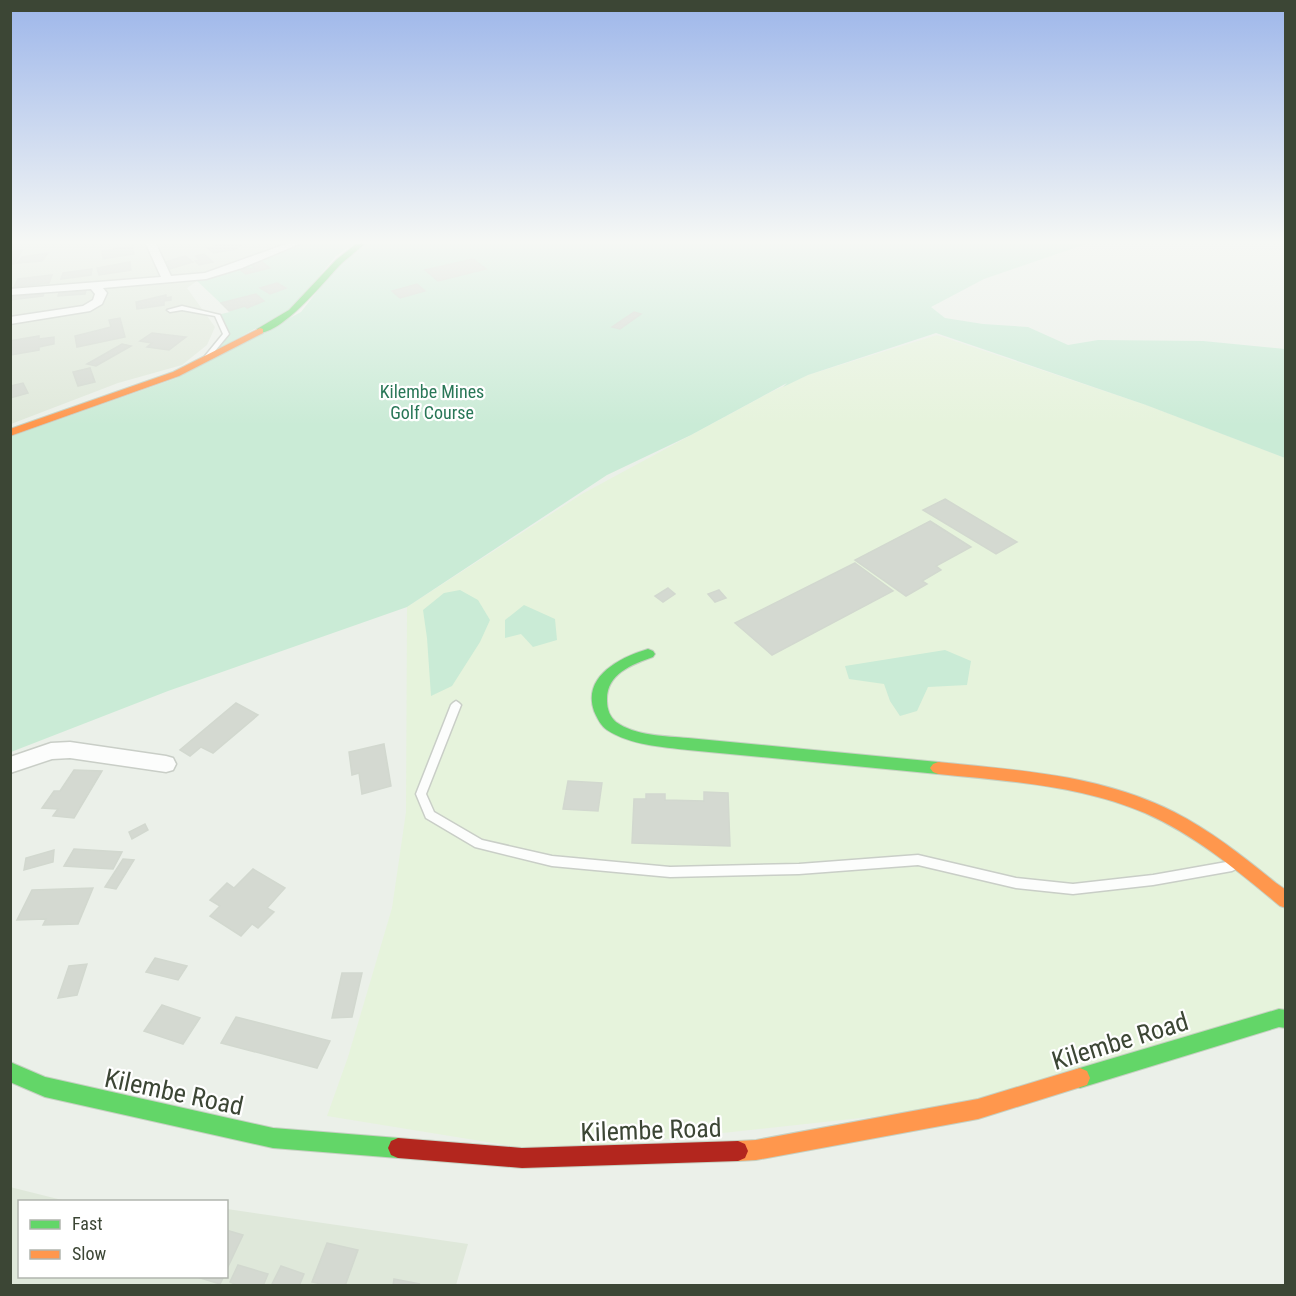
<svg xmlns="http://www.w3.org/2000/svg" width="1296" height="1296" font-family="'Roboto Condensed',sans-serif">
  <style>
    .residential { fill: #dfe8da }
    .commercial { fill: #e6f3dc }
    .green { fill: #caebd6 }
    .building { fill: #d4d9d1; stroke: #d2d8cf; stroke-width: 1.5 }
    .lines { fill: none; stroke-linecap: round; stroke-linejoin: round }
    .lane-casing { stroke: #c9cec7; stroke-width: 3 }
    .street-casing { stroke: #c9cec7; stroke-width: 3 }
    .fast-casing { stroke: #c6d0c2; stroke-width: 2 }
    .slow-casing { stroke: #c6d0c2; stroke-width: 2 }
    .jam-casing { stroke: #c6d0c2; stroke-width: 2 }
    .lane { fill: #fcfdfc; fill-rule: evenodd }
    .street { fill: #fcfdfc; fill-rule: evenodd }
    .fast { fill: #63d668; fill-rule: evenodd }
    .slow { fill: #ff974d; fill-rule: evenodd }
    .jam { fill: #b3261e; fill-rule: evenodd }
    .labels { text-anchor: middle; stroke-width: 4.5; stroke-linejoin: round; paint-order: stroke }
    .far-park-label { font-size: 18px; fill: #297757; stroke: #fff }
    .near-street-label { font-size: 26px; fill: #3c4635; stroke: #fff }
  </style>
  <rect width="100%" height="100%" fill="#ebf0e9"/>
  <g class="residential">
    <path d="M11,244H281L211,271L187,288L215,327L207,345L182,365L118,383L11,424Z"/>
    <path d="M10,1187L66,1201L20,1202V1276H226L227,1209L468,1244L456,1285H11Z"/>
  </g>
  <path class="commercial" d="M937,335L1146,405L1285,458V1021L953,1108L548,1152L327,1116L348,1057L392,908L406,812L407,607L582,494L769,393L808,375Z"/>
  <g class="green">
    <path d="M299,244H354L336,256L293,308L211,353L225,332L217,315L230,312L196,280C231,276 267,258 299,244Z"/>
    <path d="M363,244H1086L984,279L931,307L945,318L983,324L1028,327L1068,345L1098,340L1203,341L1285,349V458L1146,405L936,333L808,375L783,387L787,383L691,435L607,475L407,607L168,691L11,752L10,437L177,378L301,312L340,262Z"/>
    <path d="M460,590L478,600L490,620L480,642L452,686L431,696L427,638L423,610L444,593Z"/>
    <path d="M524,605L555,619L557,640L533,647L521,634L505,638V620Z"/>
    <path d="M945,650L971,661L967,685L928,687L917,711L900,716L890,701L884,684L849,679L845,666Z"/>
  </g>
  <g class="building">
    <path d="M221,244H238L241,246L235,247L237,249L214,253L207,248Z"/>
    <path d="M132,246L134,254L103,259L102,251Z"/>
    <path d="M14,250H22L14,264H10V256Z"/>
    <path d="M48,253L42,261L17,263L22,257Z"/>
    <path d="M204,254L213,262L199,265L195,261L199,260L196,256Z"/>
    <path d="M185,256L193,262L170,269L162,263Z"/>
    <path d="M473,259L486,269L438,281L425,270Z"/>
    <path d="M261,261L270,268L246,274L239,269L255,268L250,264Z"/>
    <path d="M130,262L131,270L99,275L97,268Z"/>
    <path d="M92,269L91,275L61,279L63,273Z"/>
    <path d="M52,275L49,283L14,287L18,279Z"/>
    <path d="M277,283L286,288L270,294L260,288Z"/>
    <path d="M417,284L425,291L400,298L392,291Z"/>
    <path d="M86,290L85,294L58,296L59,292Z"/>
    <path d="M44,293L43,296L10,300V297Z"/>
    <path d="M256,294L264,301L247,308L245,306L229,311L221,303Z"/>
    <path d="M166,295V298L171,297V300L164,301V305L137,309L136,302Z"/>
    <path d="M634,312L641,314L620,329L612,327Z"/>
    <path d="M120,318L125,337L77,347L75,336L111,327L109,320Z"/>
    <path d="M152,333L186,337L169,350L147,347L152,343L140,341Z"/>
    <path d="M39,336V339L54,337V344L39,347V350L10,355V341Z"/>
    <path d="M122,344L131,346L96,366L87,364Z"/>
    <path d="M90,368L95,382L78,386L73,372Z"/>
    <path d="M23,383L28,393L10,398V386Z"/>
    <path d="M945,499L1017,542L996,554L923,510Z"/>
    <path d="M930,521L971,547L936,566L941,570L922,581L927,584L906,596L855,560Z"/>
    <path d="M855,563L893,591L772,655L735,623Z"/>
    <path d="M668,588L675,594L663,602L655,596Z"/>
    <path d="M719,590L726,598L715,602L708,594Z"/>
    <path d="M236,703L258,715L213,753L201,747L190,756L180,750Z"/>
    <path d="M384,744L391,786L362,794L359,773L352,775L349,752Z"/>
    <path d="M74,770L102,771L74,818L53,816L58,809L42,808L54,791H60Z"/>
    <path d="M568,781L602,783L598,811L563,809Z"/>
    <path d="M704,792L728,793L730,846L632,843L634,799H646V794H665V800L704,801Z"/>
    <path d="M145,824L148,830L132,839L129,832Z"/>
    <path d="M74,849L122,852L113,869L64,866Z"/>
    <path d="M54,850L53,862L24,870L26,858Z"/>
    <path d="M123,859L134,860L116,889L105,887Z"/>
    <path d="M253,869L285,888L267,908L274,912L258,928L252,924L241,936L210,916L220,906L210,900L227,883L234,888Z"/>
    <path d="M93,888L78,924L43,925L46,919L17,920L32,890Z"/>
    <path d="M155,958L187,966L178,980L146,972Z"/>
    <path d="M87,964L77,995L58,998L69,966Z"/>
    <path d="M342,973H362L352,1017L332,1018Z"/>
    <path d="M162,1005L200,1018L183,1044L144,1031Z"/>
    <path d="M236,1017L330,1041L317,1068L221,1043Z"/>
    <path d="M226,1230L243,1235L226,1271Z"/>
    <path d="M327,1243L358,1250L345,1286H330L312,1282Z"/>
    <path d="M238,1265L268,1274L263,1286H239L230,1282Z"/>
    <path d="M281,1266L304,1274L299,1286H271Z"/>
    <path d="M194,1276H224L220,1284Z"/>
    <path d="M394,1279L420,1284L393,1286Z"/>
  </g>
  <g class="lines">
    <defs>
      <g id="lane">
        <path d="M182,306L220,315L229,334L210,357L205,356L223,334L215,316L182,310L170,312L167,310Z"/>
        <path d="M456,701L459,703L461,705L426,794L434,812L482,840L552,856L670,867L799,864L918,855L1016,878L1073,884L1153,875L1232,861L1236,863L1238,866L1236,869L1232,871L1153,885L1073,894L1016,888L918,865L799,874L670,877L552,866L475,847L426,818L416,794L451,705L453,703Z"/>
      </g>
      <g id="street">
        <path d="M146,244H156L171,276L205,273L286,244H299L242,268L206,279L103,288L107,293L102,304L90,311L10,324V317L83,306L93,300L95,294L91,289L10,295V289L161,277Z"/>
        <path d="M70,742L166,756L173,758L176,764L173,770L166,772L70,758L52,759L10,773V757L51,743Z"/>
      </g>
      <g id="fast">
        <path d="M356,244H364C356,252 347,258 339,266C323,283 281,335 257,333V329L289,310L336,260Z"/>
        <path d="M648,649L653,651L655,654L653,657C631,665 606,674 607,701C607,709 610,717 616,722C636,736 665,736 688,738L938,762L943,764L946,768L943,772L938,774L688,750C662,747 630,745 607,730C601,726 597,718 594,711C582,676 621,657 648,649Z"/>
        <path d="M1279,1009L1286,1010V1028L1279,1027L1080,1088L1073,1085L1070,1078L1073,1071L1080,1068Z"/>
        <path d="M10,1062L45,1077L273,1128L398,1138L405,1141L408,1148L405,1155L398,1158L273,1148L45,1097L10,1082Z"/>
      </g>
      <g id="slow">
        <path d="M260,328L263,329V333L179,376L10,436V429L173,372Z"/>
        <path d="M938,762C1018,770 1101,775 1174,812C1211,831 1244,857 1276,883L1286,890V908L1280,906C1238,871 1195,835 1145,813C1080,785 1007,781 938,774L933,772L930,768L933,764Z"/>
        <path d="M1080,1068L1087,1071L1090,1078L1087,1085L978,1119L756,1160L738,1161L731,1158L728,1151L731,1144L738,1141L756,1140L978,1099Z"/>
      </g>
      <path id="jam" d="M398,1138L522,1148L738,1141L745,1144L748,1151L745,1158L738,1161L522,1168L398,1158L391,1155L388,1148L391,1141Z"/>
    </defs>
    <use href="#lane" class="lane-casing"/>
    <use href="#street" class="street-casing"/>
    <use href="#fast" class="fast-casing"/>
    <use href="#slow" class="slow-casing"/>
    <use href="#jam" class="jam-casing"/>
    <use href="#lane" class="lane"/>
    <use href="#street" class="street"/>
    <use href="#fast" class="fast"/>
    <use href="#slow" class="slow"/>
    <use href="#jam" class="jam"/>
  </g>
  <linearGradient id="sky" x2="0" y2="1"><stop stop-color="#9db6ea"/><stop offset="0.57" stop-color="#f6f8f5"/><stop offset="1" stop-color="#f6f8f5" stop-opacity="0"/></linearGradient>
  <rect width="1296" height="425" fill="url(#sky)"/>
  <g class="labels">
    <g class="far-park-label">
      <text x="432" y="398">Kilembe Mines<tspan x="432" dy="21">Golf Course</tspan></text>
    </g>
    <g class="near-street-label">
      <text transform="translate(1120 1041) rotate(-17)" y="9">Kilembe Road</text>
      <text transform="translate(174 1092) rotate(12)" y="9">Kilembe Road</text>
      <text transform="translate(651 1130) rotate(-2)" y="9">Kilembe Road</text>
    </g>
  </g>
  <rect width="1296" height="1296" fill="none" stroke="#3c4635" stroke-width="24"/>
  <rect x="18" y="1200" width="210" height="78" fill="#ffffff" stroke="#b1b5ae" stroke-width="1.5"/>
  <rect x="30" y="1220" width="30" height="9" fill="#63d668" stroke="#b1b5ae" stroke-width="1.5"/>
  <text x="72" y="1230" font-size="18" fill="#3c4635">Fast</text>
  <rect x="30" y="1250" width="30" height="9" fill="#ff974d" stroke="#b1b5ae" stroke-width="1.5"/>
  <text x="72" y="1260" font-size="18" fill="#3c4635">Slow</text>
</svg>
